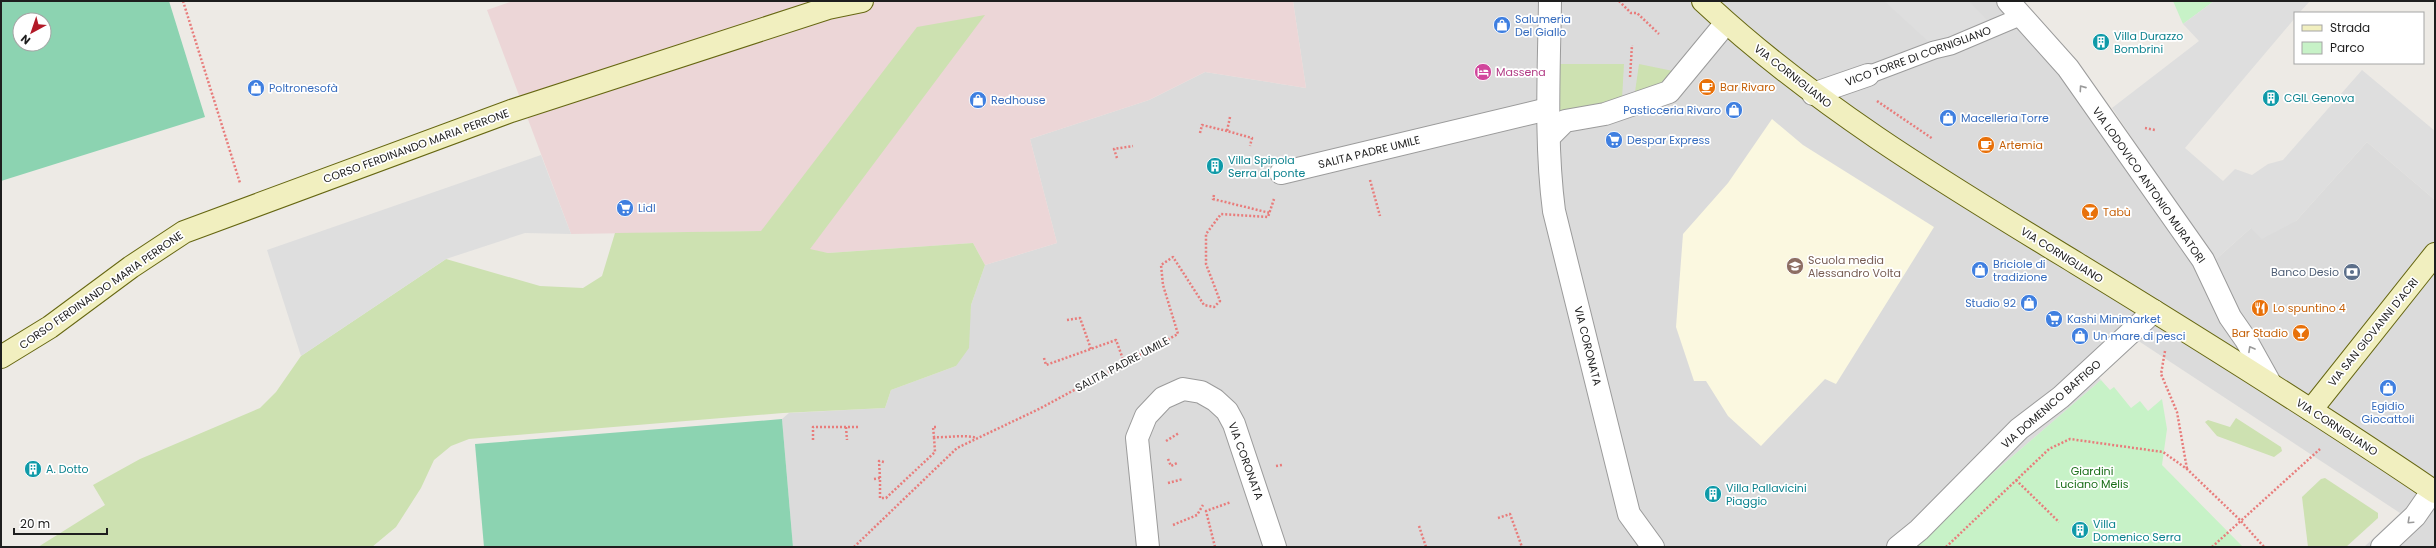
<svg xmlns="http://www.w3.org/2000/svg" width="2436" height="548" font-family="Poppins,sans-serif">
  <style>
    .residential { fill: #dbdbdb }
    .commercial { fill: #ecd6d7 }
    .education { fill: #fbf8e0 }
    .grass { fill: #cde1b1 }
    .park { fill: #c7f2c7 }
    .pitch { fill: #8cd3b1; fill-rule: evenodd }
    .parking { fill: #dedede }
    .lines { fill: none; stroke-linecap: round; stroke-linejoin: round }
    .service-casing { stroke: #9b9b9b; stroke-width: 19 }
    .pedestrian-casing { stroke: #9b9b9b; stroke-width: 24 }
    .minor-casing { stroke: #9b9b9b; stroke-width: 24 }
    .tertiary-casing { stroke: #9b9b9b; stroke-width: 24 }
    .secondary-casing { stroke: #666712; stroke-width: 24 }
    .path { stroke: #e87c7b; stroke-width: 2.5; stroke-dasharray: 2 2; stroke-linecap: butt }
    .service { stroke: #fff; stroke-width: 17 }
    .pedestrian { stroke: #fff; stroke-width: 22 }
    .minor { stroke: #fff; stroke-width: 22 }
    .tertiary { stroke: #fff; stroke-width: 22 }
    .secondary { stroke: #f1efbf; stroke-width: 22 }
    .oneway { stroke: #9a9a9a }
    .labels { text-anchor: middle; stroke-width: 3.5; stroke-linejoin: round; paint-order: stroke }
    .shop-label { font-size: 11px; fill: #366cbe; stroke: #fff; text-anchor: start }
    .culture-label { font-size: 11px; fill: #0d838f; stroke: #fff; text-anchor: start }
    .street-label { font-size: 11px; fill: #1e1e1e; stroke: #fff }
    .hotel-label { font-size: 11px; fill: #b23c85; stroke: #fff; text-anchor: start }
    .food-label { font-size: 11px; fill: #c56008; stroke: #fff; text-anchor: start }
    .education-label { font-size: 11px; fill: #785e54; stroke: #fff; text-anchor: start }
    .service-label { font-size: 11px; fill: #4e5e75; stroke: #fff; text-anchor: end }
    .park-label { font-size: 11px; fill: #1a6e19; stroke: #fff }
  </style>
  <rect width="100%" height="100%" fill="#edeae5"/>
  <path class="residential" d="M1293,1H2001L2214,261L2251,228L2296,221L2367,142L2435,200V547H2364L2400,513L2137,340L2097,375L2101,380L1907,547H793L782,419L789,413L885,408L891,390L956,366L969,326L971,305L985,265L1057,243L1030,139L1149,100L1205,72L1306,88Z"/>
  <path class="commercial" d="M513,1H1293L1306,88L1205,72L1149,100L1030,139L1057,243L985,265L973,243L828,253L810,250L761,231L571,234L487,10Z"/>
  <path class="education" d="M1772,119L1803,145L1934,227L1836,384L1825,379L1761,446L1728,416L1706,381H1694L1676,327L1683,234L1728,183Z"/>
  <g class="grass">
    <path d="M985,15L810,249L828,253L973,243L985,265L971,305L969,348L956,366L891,390L885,408L783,413L469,439L451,446L434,460L421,488L396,527L372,547H38L105,505L93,485L140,459L260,408L276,392L301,356L446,259L540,286L583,288L602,276L615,233L761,231L917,27Z"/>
    <path d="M1558,64H1624L1622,99L1602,105L1557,112Z"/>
    <path d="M1639,64L1673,71L1663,84L1635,92Z"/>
    <path d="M2236,418L2281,447L2282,451L2274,457L2217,436L2205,422L2208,420L2230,427Z"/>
    <path d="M2325,478L2378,513V518L2346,547H2308L2302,497L2321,479Z"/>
  </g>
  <g class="park">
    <path d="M2173,1H2214L2183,24Z"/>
    <path d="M2101,380L2110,390L2114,387L2131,408L2140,401L2148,411L2162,399L2167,429L2162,465L2243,547H1907Z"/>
  </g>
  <g class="pitch">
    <path d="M1,1H169L205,117L1,181ZM20,20H44V44H20Z"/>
    <path d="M782,419L793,547H484L475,444Z"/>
  </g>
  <g class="parking">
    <path d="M1884,1H1969L1988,21L1970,34L1932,45Z"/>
    <path d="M2214,1H2310L2299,13H2295V18L2185,148L2223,181L2235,169L2252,175L2268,164L2283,160L2362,70L2435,131V200L2367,142L2296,221L2262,239L2251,228L2214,261L2112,108L2199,41L2183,24Z"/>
    <path d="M541,155L571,234L525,233L446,259L301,356L267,250Z"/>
  </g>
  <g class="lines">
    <defs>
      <path id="service" d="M1868,75L1934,50L1951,46L2022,16"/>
      <g id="pedestrian">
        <path d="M1813,94L1868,75"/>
        <path d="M1898,547L1919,530L2019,429L2061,397L2154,311"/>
      </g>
      <g id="minor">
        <path d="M2008,1L2068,68L2203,260L2230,317L2246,340L2270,383"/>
        <path d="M1281,173L1548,109"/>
      </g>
      <g id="tertiary">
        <path d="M1550,1C1549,71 1545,142 1554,211L1629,514L1653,547"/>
        <path d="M1549,137L1565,121L1605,114L1669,92L1726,23"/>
        <path d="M1148,547L1137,438L1146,416L1163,398L1183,389L1201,392L1215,400L1227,411L1234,424L1275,547"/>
        <path d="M2382,547L2415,516L2433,490"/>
      </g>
      <g id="secondary">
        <path d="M1703,1C1814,105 1946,184 2076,263C2197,337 2317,412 2435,492"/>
        <path d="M1,357L50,327L131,267L184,232L511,111L828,8L862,1"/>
        <path d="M2311,410L2435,254"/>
      </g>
    </defs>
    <use href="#service" class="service-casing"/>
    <use href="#pedestrian" class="pedestrian-casing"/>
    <use href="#minor" class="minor-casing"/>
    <use href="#tertiary" class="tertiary-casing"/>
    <use href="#secondary" class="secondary-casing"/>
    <g class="path">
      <path d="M183,1L240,183"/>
      <path d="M1619,1L1631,13H1637L1659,34"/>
      <path d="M1630,77L1632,45"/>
      <path d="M1877,101L1933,139"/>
      <path d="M1230,117L1227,131L1252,138L1250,146"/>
      <path d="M2145,128L2155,130"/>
      <path d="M1200,133L1202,125L1227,131"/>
      <path d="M1117,158L1114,149L1133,146"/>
      <path d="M1370,180L1380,216"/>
      <path d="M1214,195L1213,199L1270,213"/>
      <path d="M1067,320L1080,318L1091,349"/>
      <path d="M2165,351L2161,374L2177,412L2187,469"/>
      <path d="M1044,358L1046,365L1116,340L1124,362"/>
      <path d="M846,427L847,440"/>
      <path d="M936,427H933L934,437C948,438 963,434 977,438"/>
      <path d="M813,440V427H860"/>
      <path d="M1166,441L1179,433"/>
      <path d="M1168,459L1171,466L1177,463"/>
      <path d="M1276,466L1282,465"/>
      <path d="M880,478L879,461L884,462"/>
      <path d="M874,479L880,478V498H886L935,452L934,437"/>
      <path d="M2016,480L2059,522"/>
      <path d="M1168,483L1183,479"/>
      <path d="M1498,518L1510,514L1522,547"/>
      <path d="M1173,525L1197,515L1203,505"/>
      <path d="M1419,526L1426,547"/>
      <path d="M854,547L957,448L1039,409L1178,334L1163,285L1161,265L1173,257L1204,305L1214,307L1220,301L1206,264V234L1221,214L1268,217L1274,199"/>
      <path d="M1215,547L1206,511L1231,502"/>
      <path d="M1946,547L2049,449L2070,439L2163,452L2187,469L2240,520L2264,547"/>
      <path d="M2212,547L2320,449"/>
    </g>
    <use href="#service" class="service"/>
    <use href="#pedestrian" class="pedestrian"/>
    <use href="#minor" class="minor"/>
    <use href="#tertiary" class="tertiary"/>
    <use href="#secondary" class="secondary"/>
  </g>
  <defs><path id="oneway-chevron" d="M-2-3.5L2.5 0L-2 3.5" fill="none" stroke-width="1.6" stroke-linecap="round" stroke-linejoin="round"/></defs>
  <g class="oneway">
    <use href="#oneway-chevron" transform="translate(2082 88) rotate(-125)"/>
    <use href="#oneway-chevron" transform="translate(2251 349) rotate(-119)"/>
    <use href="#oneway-chevron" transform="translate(2410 521) rotate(137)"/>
  </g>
  <defs>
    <symbol id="shop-disc" viewBox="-11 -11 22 22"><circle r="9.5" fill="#3f7fe0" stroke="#fff"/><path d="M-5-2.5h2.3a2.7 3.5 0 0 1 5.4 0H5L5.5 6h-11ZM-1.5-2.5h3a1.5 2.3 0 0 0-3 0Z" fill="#fff"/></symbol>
    <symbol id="building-disc" viewBox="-11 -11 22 22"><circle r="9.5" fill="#0f9aa8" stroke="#fff"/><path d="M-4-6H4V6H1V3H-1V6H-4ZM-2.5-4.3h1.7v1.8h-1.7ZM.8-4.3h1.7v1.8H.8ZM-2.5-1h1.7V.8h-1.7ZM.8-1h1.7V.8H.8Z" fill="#fff"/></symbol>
    <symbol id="hotel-disc" viewBox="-11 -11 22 22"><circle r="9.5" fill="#d1479c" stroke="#fff"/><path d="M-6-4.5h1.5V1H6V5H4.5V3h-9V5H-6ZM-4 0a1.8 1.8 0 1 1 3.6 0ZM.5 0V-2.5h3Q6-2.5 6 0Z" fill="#fff"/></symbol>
    <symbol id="cafe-disc" viewBox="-11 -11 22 22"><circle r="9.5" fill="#e8710a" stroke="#fff"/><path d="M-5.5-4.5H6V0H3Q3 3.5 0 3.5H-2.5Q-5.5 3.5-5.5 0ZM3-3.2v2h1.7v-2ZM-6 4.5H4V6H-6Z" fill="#fff"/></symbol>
    <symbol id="supermarket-disc" viewBox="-11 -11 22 22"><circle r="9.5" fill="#3f7fe0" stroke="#fff"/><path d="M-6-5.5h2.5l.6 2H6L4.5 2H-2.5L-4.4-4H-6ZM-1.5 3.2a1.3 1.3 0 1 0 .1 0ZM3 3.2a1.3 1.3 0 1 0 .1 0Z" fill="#fff"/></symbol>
    <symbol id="bar-disc" viewBox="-11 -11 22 22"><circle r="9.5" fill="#e8710a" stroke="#fff"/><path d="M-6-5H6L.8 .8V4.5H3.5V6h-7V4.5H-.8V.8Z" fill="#fff"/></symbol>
    <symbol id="school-disc" viewBox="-11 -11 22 22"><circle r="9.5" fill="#8d6e63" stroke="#fff"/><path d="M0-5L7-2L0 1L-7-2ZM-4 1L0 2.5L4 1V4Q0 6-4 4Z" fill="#fff"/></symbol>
    <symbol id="bank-disc" viewBox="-11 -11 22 22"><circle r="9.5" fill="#5c6f8a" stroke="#fff"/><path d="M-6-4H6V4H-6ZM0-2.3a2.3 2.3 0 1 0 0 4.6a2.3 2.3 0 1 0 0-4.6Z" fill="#fff"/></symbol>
    <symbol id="restaurant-disc" viewBox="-11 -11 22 22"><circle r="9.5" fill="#e8710a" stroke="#fff"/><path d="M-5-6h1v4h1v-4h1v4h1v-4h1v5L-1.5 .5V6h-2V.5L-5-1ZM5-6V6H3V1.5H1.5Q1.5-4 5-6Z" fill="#fff"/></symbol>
  </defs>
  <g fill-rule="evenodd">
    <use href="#shop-disc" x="1492" y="15" width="20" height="20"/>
    <use href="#building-disc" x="2091" y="32" width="20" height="20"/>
    <use href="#hotel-disc" x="1473" y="62" width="20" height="20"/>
    <use href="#cafe-disc" x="1697" y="77" width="20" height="20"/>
    <use href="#shop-disc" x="246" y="78" width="20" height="20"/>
    <use href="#building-disc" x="2261" y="88" width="20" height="20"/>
    <use href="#shop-disc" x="968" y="90" width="20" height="20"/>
    <use href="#shop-disc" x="1724" y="100" width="20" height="20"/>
    <use href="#shop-disc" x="1938" y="108" width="20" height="20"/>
    <use href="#supermarket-disc" x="1604" y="130" width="20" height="20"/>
    <use href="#cafe-disc" x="1976" y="135" width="20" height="20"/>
    <use href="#building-disc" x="1205" y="156" width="20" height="20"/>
    <use href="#supermarket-disc" x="615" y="198" width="20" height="20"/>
    <use href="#bar-disc" x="2080" y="202" width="20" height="20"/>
    <use href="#school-disc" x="1785" y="256" width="20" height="20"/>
    <use href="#shop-disc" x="1970" y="260" width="20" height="20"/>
    <use href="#bank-disc" x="2342" y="262" width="20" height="20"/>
    <use href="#shop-disc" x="2019" y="293" width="20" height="20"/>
    <use href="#restaurant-disc" x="2250" y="298" width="20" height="20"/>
    <use href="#supermarket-disc" x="2044" y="309" width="20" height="20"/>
    <use href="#bar-disc" x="2291" y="323" width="20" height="20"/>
    <use href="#shop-disc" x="2070" y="326" width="20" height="20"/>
    <use href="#shop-disc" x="2378" y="378" width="20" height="20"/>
    <use href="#building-disc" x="23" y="459" width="20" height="20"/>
    <use href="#building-disc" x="1703" y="484" width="20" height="20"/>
    <use href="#building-disc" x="2070" y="520" width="20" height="20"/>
  </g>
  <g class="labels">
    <g class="shop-label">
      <text x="1515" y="23">Salumeria<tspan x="1515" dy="13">Del Giallo</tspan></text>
      <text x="269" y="92">Poltronesofà</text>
      <text x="991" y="104">Redhouse</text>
      <text x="1721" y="114" text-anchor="end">Pasticceria Rivaro</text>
      <text x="1961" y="122">Macelleria Torre</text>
      <text x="1627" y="144">Despar Express</text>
      <text x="638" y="212">Lidl</text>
      <text x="1993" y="268">Briciole di<tspan x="1993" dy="13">tradizione</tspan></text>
      <text x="2016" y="307" text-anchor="end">Studio 92</text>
      <text x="2067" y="323">Kashi Minimarket</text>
      <text x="2093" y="340">Un mare di pesci</text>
      <text x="2388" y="410" text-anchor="middle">Egidio<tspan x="2388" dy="13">Giocattoli</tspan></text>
    </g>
    <g class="culture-label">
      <text x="2114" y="40">Villa Durazzo<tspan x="2114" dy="13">Bombrini</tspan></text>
      <text x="2284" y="102">CGIL Genova</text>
      <text x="1228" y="164">Villa Spinola<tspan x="1228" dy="13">Serra al ponte</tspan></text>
      <text x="46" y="473">A. Dotto</text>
      <text x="1726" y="492">Villa Pallavicini<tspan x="1726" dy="13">Piaggio</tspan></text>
      <text x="2093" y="528">Villa<tspan x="2093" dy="13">Domenico Serra</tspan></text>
    </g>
    <g class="street-label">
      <text transform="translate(1918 56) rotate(-20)" y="4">VICO TORRE DI CORNIGLIANO</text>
      <text transform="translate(1793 76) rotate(38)" y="4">VIA CORNIGLIANO</text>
      <text transform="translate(416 146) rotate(-20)" y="4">CORSO FERDINANDO MARIA PERRONE</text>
      <text transform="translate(1369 152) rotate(-14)" y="4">SALITA PADRE UMILE</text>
      <text transform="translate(2149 185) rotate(55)" y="4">VIA LODOVICO ANTONIO MURATORI</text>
      <text transform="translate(2062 255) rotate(32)" y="4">VIA CORNIGLIANO</text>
      <text transform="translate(101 290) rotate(-35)" y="4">CORSO FERDINANDO MARIA PERRONE</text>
      <text transform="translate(2373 332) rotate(-51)" y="4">VIA SAN GIOVANNI D'ACRI</text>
      <text transform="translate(1588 346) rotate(76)" y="4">VIA CORONATA</text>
      <text transform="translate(1122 364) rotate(-28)" y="4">SALITA PADRE UMILE</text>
      <text transform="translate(2051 404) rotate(-41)" y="4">VIA DOMENICO BAFFIGO</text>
      <text transform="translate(2337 427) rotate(33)" y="4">VIA CORNIGLIANO</text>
      <text transform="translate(1246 461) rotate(70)" y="4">VIA CORONATA</text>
    </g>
    <g class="hotel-label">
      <text x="1496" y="76">Massena</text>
    </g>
    <g class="food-label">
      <text x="1720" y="91">Bar Rivaro</text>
      <text x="1999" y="149">Artemia</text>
      <text x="2103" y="216">Tabù</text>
      <text x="2273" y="312">Lo spuntino 4</text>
      <text x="2288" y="337" text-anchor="end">Bar Stadio</text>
    </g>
    <g class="education-label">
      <text x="1808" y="264">Scuola media<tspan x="1808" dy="13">Alessandro Volta</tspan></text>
    </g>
    <g class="service-label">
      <text x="2339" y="276">Banco Desio</text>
    </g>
    <g class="park-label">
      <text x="2092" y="475">Giardini<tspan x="2092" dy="13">Luciano Melis</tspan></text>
    </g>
  </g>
  <rect width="2436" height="548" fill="none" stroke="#1e1e1e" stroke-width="4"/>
  <rect x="2294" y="12" width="130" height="52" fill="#ffffff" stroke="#a5a5a5"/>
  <rect x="2302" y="25" width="20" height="6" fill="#f1efbf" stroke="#a5a5a5"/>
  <text x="2330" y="32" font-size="12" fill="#1e1e1e">Strada</text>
  <rect x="2302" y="42" width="20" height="12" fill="#c7f2c7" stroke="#a5a5a5"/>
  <text x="2330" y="52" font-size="12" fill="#1e1e1e">Parco</text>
  <g transform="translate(32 32) rotate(220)"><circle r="19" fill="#ffffff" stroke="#a5a5a5"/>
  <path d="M0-3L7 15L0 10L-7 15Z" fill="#b21927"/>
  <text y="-6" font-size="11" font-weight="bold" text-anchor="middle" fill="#1e1e1e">N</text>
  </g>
  <path d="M14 528v6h93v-6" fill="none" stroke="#1e1e1e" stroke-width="2"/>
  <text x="20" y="528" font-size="12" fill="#1e1e1e" stroke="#ffffff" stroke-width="3" paint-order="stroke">20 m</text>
</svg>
